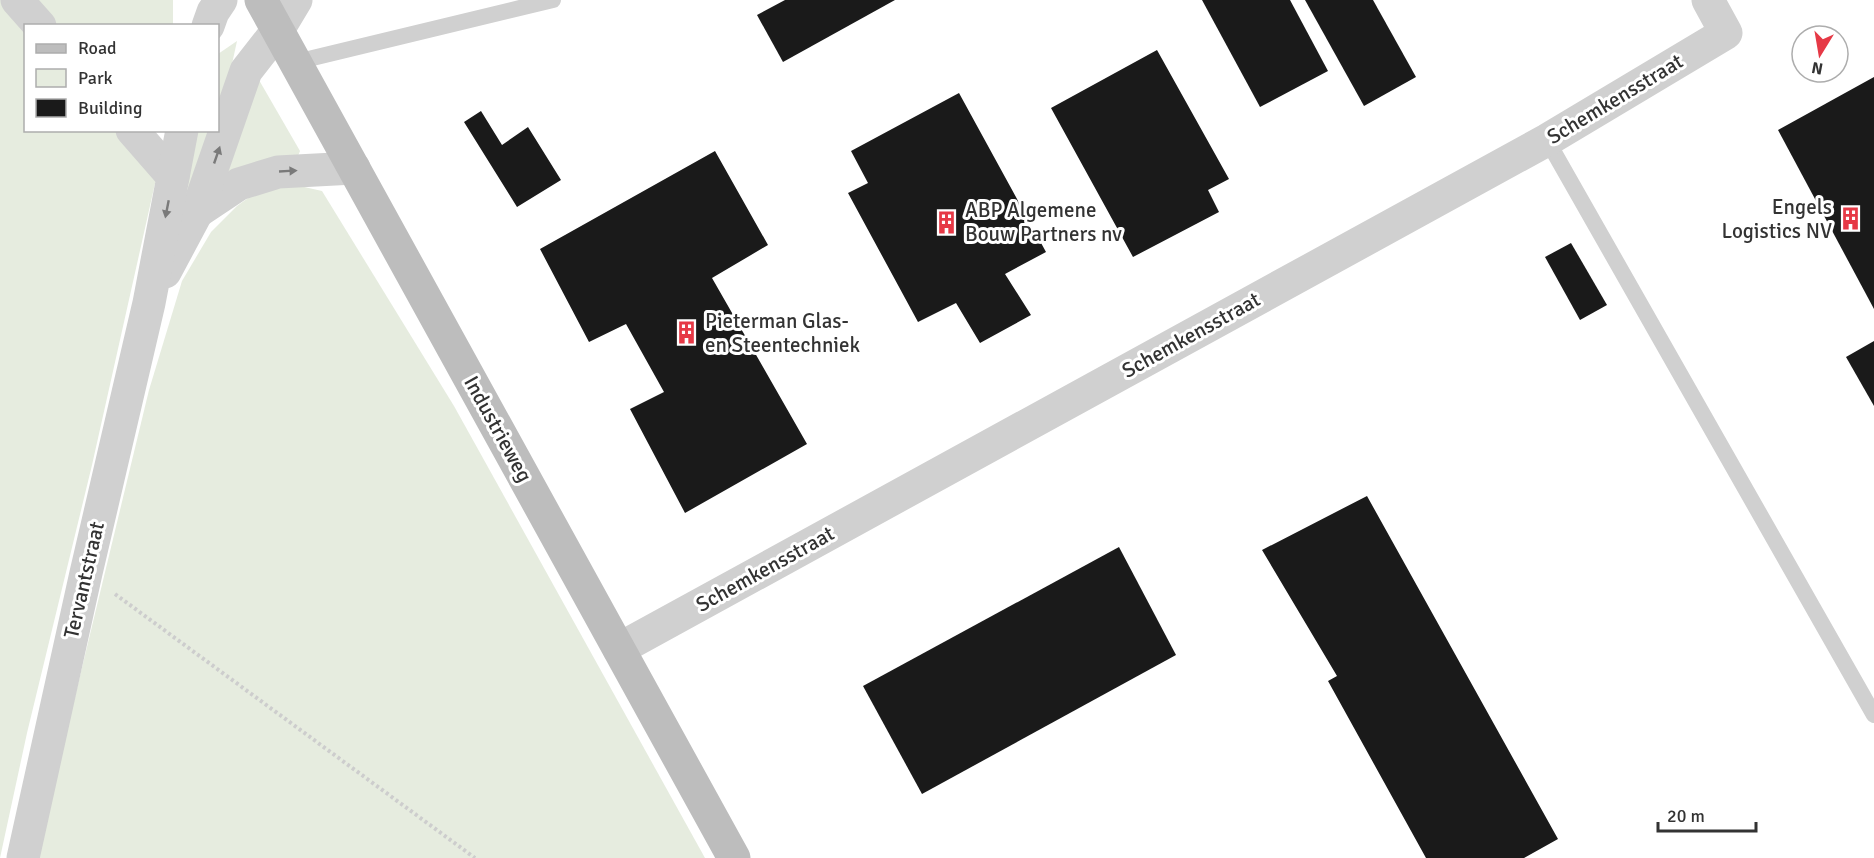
<svg xmlns="http://www.w3.org/2000/svg" width="1874" height="858" font-family="Signika,sans-serif">
  <style>
    .green { fill: #e6ecdf }
    .building { fill: #1a1a1a }
    .lines { fill: none; stroke-linecap: round; stroke-linejoin: round }
    .path { stroke: #cdcdcd; stroke-width: 4; stroke-dasharray: 3 3; stroke-linecap: butt }
    .lane { stroke: #d0d0d0; stroke-width: 16 }
    .street { stroke: #d0d0d0; stroke-width: 33 }
    .secondary { stroke: #bdbdbd; stroke-width: 33 }
    .oneway { fill: #7a7a7a }
    .labels { text-anchor: middle; stroke-width: 6; stroke-linejoin: round; paint-order: stroke }
    .street-label { font-size: 21px; fill: #333; stroke: #fff }
    .poi-label { font-size: 21px; fill: #333; stroke: #fff; text-anchor: start }
  </style>
  <rect width="100%" height="100%" fill="#fff"/>
  <g class="green">
    <path d="M0,0H173V25L26,26V130L115,131L156,179L92,465L27,733L0,858Z"/>
    <path d="M237,41L232,64L218,107V54Z"/>
    <path d="M259,80L300,151L298,156L225,182L254,81Z"/>
    <path d="M195,131H209L186,197Z"/>
    <path d="M291,184L322,191L454,406L705,858H36L149,390L182,281L211,232L237,206L259,190Z"/>
  </g>
  <g class="building">
    <path d="M785,0H895L783,62L757,15Z"/>
    <path d="M1202,0H1290L1328,71L1260,107Z"/>
    <path d="M1305,0H1373L1416,77L1364,106Z"/>
    <path d="M1157,50L1229,179L1208,190L1219,212L1133,257L1051,108Z"/>
    <path d="M1874,77V309L1778,130Z"/>
    <path d="M959,93L1046,252L1005,274L1031,315L980,343L956,303L918,322L848,193L868,183L851,151Z"/>
    <path d="M481,111L502,145L528,127L561,180L517,207L464,122Z"/>
    <path d="M715,151L768,245L712,278L807,444L685,513L630,409L664,392L626,324L589,342L540,249Z"/>
    <path d="M1571,243L1607,305L1580,320L1545,257Z"/>
    <path d="M1874,341V406L1846,357Z"/>
    <path d="M1367,496L1558,839L1524,858H1426L1328,681L1337,676L1262,550Z"/>
    <path d="M1119,547L1176,655L922,794L863,686Z"/>
  </g>
  <g class="lines">
    <path class="path" d="M115,594L475,858"/>
    <g class="lane">
      <path d="M296,62L553,0"/>
      <path d="M1547,140L1874,715"/>
    </g>
    <g class="street">
      <path d="M17,0L40,26"/>
      <path d="M208,26L213,12L221,0"/>
      <path d="M132,130L173,177"/>
      <path d="M197,212L239,184L278,172L354,168"/>
      <path d="M165,272L197,212L246,71L278,30L296,0"/>
      <path d="M619,649L1547,140L1726,33L1708,0"/>
      <path d="M23,858L86,573L149,303L182,130"/>
    </g>
    <path class="secondary" d="M261,0L734,858"/>
  </g>
  <defs><path id="oneway-solid" d="M-6-.8H1V-3.2L6.5 0L1 3.2V.8H-6Z" transform="scale(1.5)"/></defs>
  <g class="oneway">
    <use href="#oneway-solid" transform="translate(217 155) rotate(-71)"/>
    <use href="#oneway-solid" transform="translate(288 171) rotate(-3)"/>
    <use href="#oneway-solid" transform="translate(167 209) rotate(101)"/>
  </g>
  <defs>
    <symbol id="building-bare" viewBox="-9 -9 18 18"><path d="M-4-6H4V6H1V3H-1V6H-4ZM-2.5-4.3h1.7v1.8h-1.7ZM.8-4.3h1.7v1.8H.8ZM-2.5-1h1.7V.8h-1.7ZM.8-1h1.7V.8H.8Z" fill="#e63946" stroke="#fff" stroke-width="2.5" paint-order="stroke"/></symbol>
  </defs>
  <g fill-rule="evenodd">
    <use href="#building-bare" x="1834" y="202" width="33" height="33"/>
    <use href="#building-bare" x="930" y="206" width="33" height="33"/>
    <use href="#building-bare" x="670" y="316" width="33" height="33"/>
  </g>
  <g class="labels">
    <g class="street-label">
      <text transform="translate(1615 99) rotate(-31)" y="7">Schemkensstraat</text>
      <text transform="translate(1191 335) rotate(-29)" y="7">Schemkensstraat</text>
      <text transform="translate(498 429) rotate(61)" y="7">Industrieweg</text>
      <text transform="translate(765 569) rotate(-29)" y="7">Schemkensstraat</text>
      <text transform="translate(84 580) rotate(-77)" y="7">Tervantstraat</text>
    </g>
    <g class="poi-label">
      <text x="1832" y="214" text-anchor="end">Engels<tspan x="1832" dy="24">Logistics NV</tspan></text>
      <text x="965" y="217">ABP Algemene<tspan x="965" dy="24">Bouw Partners nv</tspan></text>
      <text x="705" y="328">Pieterman Glas-<tspan x="705" dy="24">en Steentechniek</tspan></text>
    </g>
  </g>
  <rect x="24" y="24" width="195" height="108" fill="#ffffff" stroke="#adadad" stroke-width="1.5"/>
  <rect x="36" y="44" width="30" height="9" fill="#bdbdbd" stroke="#adadad" stroke-width="1.5"/>
  <text x="78" y="54" font-size="18" fill="#333333">Road</text>
  <rect x="36" y="69" width="30" height="18" fill="#e6ecdf" stroke="#adadad" stroke-width="1.5"/>
  <text x="78" y="84" font-size="18" fill="#333333">Park</text>
  <rect x="36" y="99" width="30" height="18" fill="#1a1a1a" stroke="#adadad" stroke-width="1.5"/>
  <text x="78" y="114" font-size="18" fill="#333333">Building</text>
  <g transform="translate(1820 54) rotate(191)"><circle r="28" fill="#ffffff" stroke="#adadad" stroke-width="1.5"/>
  <path d="M0-4.5L10 22L0 15L-10 22Z" fill="#e63946"/>
  <text y="-9" font-size="16" font-weight="bold" text-anchor="middle" fill="#333333">N</text>
  </g>
  <path d="M1658 822v9h98v-9" fill="none" stroke="#333333" stroke-width="3"/>
  <text x="1667" y="822" font-size="18" fill="#333333" stroke="#ffffff" stroke-width="4.5" paint-order="stroke">20 m</text>
</svg>
